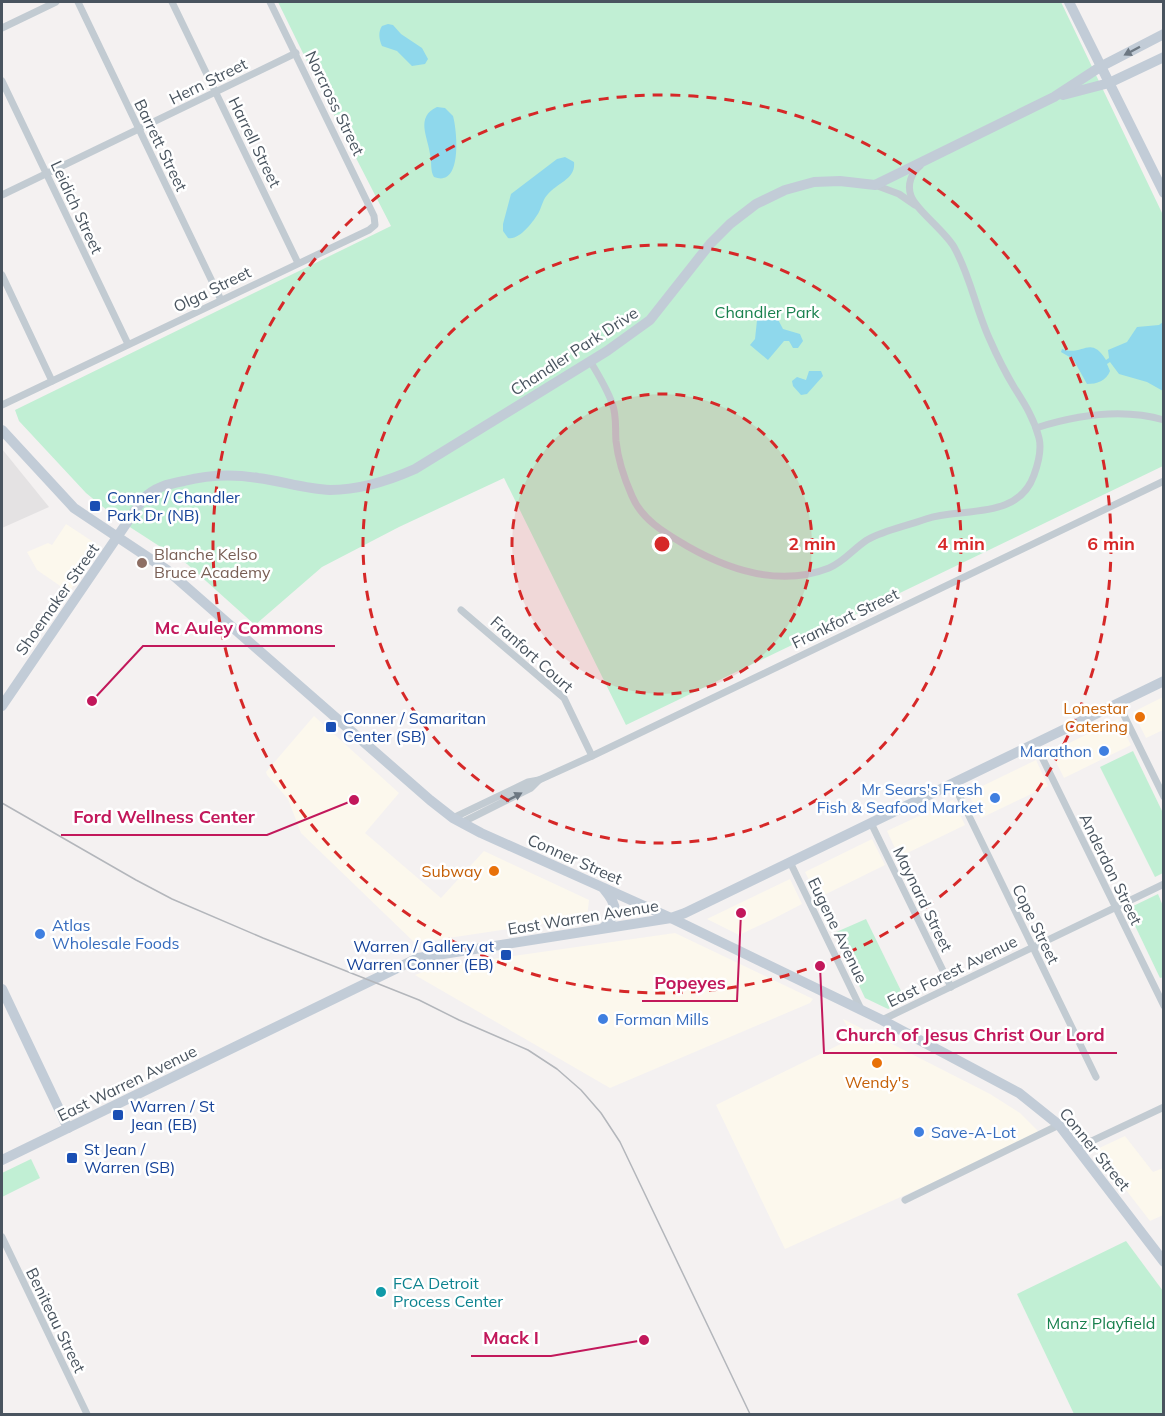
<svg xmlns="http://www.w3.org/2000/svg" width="1165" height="1416" font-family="Mulish,sans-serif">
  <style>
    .commercial { fill: #fcf8ed }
    .education { fill: #e4e2e3 }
    .green { fill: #c1efd4 }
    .water { fill: #8fd8ec }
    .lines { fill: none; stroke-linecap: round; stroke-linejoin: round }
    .street { stroke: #c2cbd2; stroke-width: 7 }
    .secondary { stroke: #c2ccd7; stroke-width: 10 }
    .rail { stroke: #b3b6bb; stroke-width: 1.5 }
    .oneway { fill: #6d7883 }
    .oneway2 { fill: #6d7882 }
    .ring { fill: none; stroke: #d62828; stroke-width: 3; stroke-dasharray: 10 8 }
    .transit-dot { fill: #1a4fb4; stroke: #fff; stroke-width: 2 }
    .education-dot { fill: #8d6e63; stroke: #fff; stroke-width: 2 }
    .food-dot { fill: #e8710a; stroke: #fff; stroke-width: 2 }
    .shop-dot { fill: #3f7fe0; stroke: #fff; stroke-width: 2 }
    .culture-dot { fill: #0f9aa8; stroke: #fff; stroke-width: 2 }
    .labels { text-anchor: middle; stroke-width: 5; stroke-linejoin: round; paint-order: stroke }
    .street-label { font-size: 16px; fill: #49545f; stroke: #fff }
    .park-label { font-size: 16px; fill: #19814e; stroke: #fff }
    .transit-label { font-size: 16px; fill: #164399; stroke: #fff; text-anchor: start }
    .education-label { font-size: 16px; fill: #785e54; stroke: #fff; text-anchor: start }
    .food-label { font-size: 16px; fill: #c56008; stroke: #fff; text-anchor: end }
    .shop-label { font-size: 16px; fill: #366cbe; stroke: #fff; text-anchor: start }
    .culture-label { font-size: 16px; fill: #0d838f; stroke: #fff; text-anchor: start }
    .centre { fill: #d62828; stroke: #fff; stroke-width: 3 }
    .ring-label { font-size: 18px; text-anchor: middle; font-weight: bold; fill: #d62828; stroke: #fff; stroke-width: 5; stroke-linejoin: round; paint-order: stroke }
    .leader { fill: none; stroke: #c2185b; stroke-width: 2 }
    .callout-dot { fill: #c2185b; stroke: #fff; stroke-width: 2 }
    .callout-label { font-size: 18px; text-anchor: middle; font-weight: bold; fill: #c2185b; stroke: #fff; stroke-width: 5; stroke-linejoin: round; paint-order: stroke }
  </style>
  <rect width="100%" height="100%" fill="#f4f1f1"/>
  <g class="commercial">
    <path d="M66,524L101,547L69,592L37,570L27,552L48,543L52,545Z"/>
    <path d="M1163,697V730L1146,738L1133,712Z"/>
    <path d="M314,716L399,793L365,833L441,898L484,851L589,900L587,917L415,943L301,833L288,799L267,775L266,772Z"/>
    <path d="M1118,719L1131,745L1064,778L1051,752Z"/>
    <path d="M1036,760L1048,786L981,818L968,793Z"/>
    <path d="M953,800L965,825L899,857L887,831Z"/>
    <path d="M872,839L885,865L818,898L805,872Z"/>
    <path d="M790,879L802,904L771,920L739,935L707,919Z"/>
    <path d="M675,933L813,999L810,1003L610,1088L415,975L435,967Z"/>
    <path d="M843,1019L990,1094L1020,1113L1041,1134L785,1249L716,1105L853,1038Z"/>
    <path d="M1125,1136L1153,1172L1163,1168V1215L1150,1221L1095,1150Z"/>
  </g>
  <path class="education" d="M2,449L49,507L2,528Z"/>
  <g class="green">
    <path d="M278,2H1061L1163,215V466L626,725L504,478L399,527L322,567L255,625L187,564L119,520L86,493L19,421L15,410L391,226L321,90Z"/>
    <path d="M1133,751L1163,813V873L1155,877L1100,767Z"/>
    <path d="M1158,894L1163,906L1164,977L1160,978L1127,909Z"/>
    <path d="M866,919L906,1001L888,1009L865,998L834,933Z"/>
    <path d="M31,1159L40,1178L2,1197V1173Z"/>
    <path d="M1126,1241L1163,1291V1414H1074L1017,1294Z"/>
  </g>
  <g class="water">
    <path d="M388,24L393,25L401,34L422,48L428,59L425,64L412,66L397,51L382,46C379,39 378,32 382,26Z"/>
    <path d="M437,107L445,108L453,116C457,130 463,188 434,177C430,171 432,162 430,154C428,137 415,117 437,107Z"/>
    <path d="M565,157L574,162C576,179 557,183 548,194C543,199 542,206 539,212C534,221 519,241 508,238L503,231V224L511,194L557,159Z"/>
    <path d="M763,309L774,312L783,329L800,334L803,341L798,348H793L789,341H784L768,360L750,345L755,339L758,311Z"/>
    <path d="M1163,322V391L1147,382L1119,374L1110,362L1107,364L1110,371C1106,381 1097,384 1087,384L1073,359L1061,352L1062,349C1083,357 1090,334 1106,360L1109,358L1108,350L1127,342L1137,327L1159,325Z"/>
    <path d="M809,371H821L823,376L807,394L801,395L793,386L792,381L797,377L806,380Z"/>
  </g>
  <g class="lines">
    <g class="street">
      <path d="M78,2L221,300"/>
      <path d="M172,2L298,263"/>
      <path d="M2,28L56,2"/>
      <path d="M2,81L128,344"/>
      <path d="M875,185L899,194L915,205"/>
      <path d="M2,195L296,53"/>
      <path d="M2,275L52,381"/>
      <path d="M590,361C598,374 607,389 612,403C617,415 615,428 616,441C618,460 624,478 632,496C642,520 665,533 687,546C729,570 781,587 829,568C844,562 853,549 867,540C884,530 907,526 926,519C961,507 1018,521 1034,475C1038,464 1042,450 1039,438C1034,418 1024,403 1014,387C1005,372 997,356 990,340C976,310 970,275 954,247C944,230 916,210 911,196C907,185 911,173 920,166"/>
      <path d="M2,405L369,230L375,225L374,216L270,2"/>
      <path d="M1036,428C1077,415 1122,408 1164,420"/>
      <path d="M461,610L564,698L592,756"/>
      <path d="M1118,703L1164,797"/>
      <path d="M1035,743L1164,1006"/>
      <path d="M539,780L592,756L1164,481"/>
      <path d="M953,783L1096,1077"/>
      <path d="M453,818L528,782L539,780L531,788L461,823"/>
      <path d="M871,823L951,987"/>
      <path d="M790,862L861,1009"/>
      <path d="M882,1020L1164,884"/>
      <path d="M1077,1148L1164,1107"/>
      <path d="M905,1200L1059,1125"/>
      <path d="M2,1237L87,1414"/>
    </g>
    <g class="secondary">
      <path d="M1069,2L1164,193"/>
      <path d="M1063,95L1109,83L1164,57"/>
      <path d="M2,430L74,508L167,570L430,800L453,818L481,833L671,918L882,1020L1019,1093L1059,1125L1164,1262"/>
      <path d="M2,706L143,499C155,487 168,484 184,481C208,475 233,474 258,478C282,481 305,489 330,490C360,490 388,481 415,469L607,351L650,320L710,244L730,224L756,204L785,190L814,182L840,181L875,185L1054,97L1100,67L1164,34"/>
      <path d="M603,928C619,914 618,906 604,889"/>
      <path d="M2,989L68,1128"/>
      <path d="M2,1160L418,958L671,918L685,913L1164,681"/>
    </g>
    <path class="rail" d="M2,803L136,880L172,899L263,938L419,1000L459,1020L528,1050L557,1069L581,1090L601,1113L620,1142L750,1414"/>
  </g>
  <defs><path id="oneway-solid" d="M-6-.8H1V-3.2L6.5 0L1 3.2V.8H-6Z" transform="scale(1.5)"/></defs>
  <use class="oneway" href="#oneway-solid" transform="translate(1132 51) rotate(152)"/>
  <use class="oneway2" href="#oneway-solid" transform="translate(514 797) rotate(-27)"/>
  <circle cx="662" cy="544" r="150" fill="#d62828" fill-opacity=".12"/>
  <g class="ring">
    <circle cx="662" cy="544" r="150"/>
    <circle cx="662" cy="544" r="299"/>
    <circle cx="662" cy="544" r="449"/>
  </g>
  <g class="transit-dot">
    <rect x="89" y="500" width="12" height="12" rx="3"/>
    <rect x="325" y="721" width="12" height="12" rx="3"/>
    <rect x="500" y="949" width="12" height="12" rx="3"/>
    <rect x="112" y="1109" width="12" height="12" rx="3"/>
    <rect x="66" y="1152" width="12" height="12" rx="3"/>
  </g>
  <circle class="education-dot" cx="142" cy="563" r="6"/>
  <g class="food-dot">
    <circle cx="1140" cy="717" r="6"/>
    <circle cx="494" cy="871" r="6"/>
    <circle cx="877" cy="1063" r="6"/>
  </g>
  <g class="shop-dot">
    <circle cx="1104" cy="751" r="6"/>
    <circle cx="995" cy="798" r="6"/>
    <circle cx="40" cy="934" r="6"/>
    <circle cx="603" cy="1019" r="6"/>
    <circle cx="919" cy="1132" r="6"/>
  </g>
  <circle class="culture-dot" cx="381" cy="1292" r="6"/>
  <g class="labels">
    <g class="street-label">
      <text transform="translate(208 81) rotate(-26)" y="6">Hern Street</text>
      <text transform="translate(335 103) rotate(64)" y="6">Norcross Street</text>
      <text transform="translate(255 142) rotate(64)" y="6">Harrell Street</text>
      <text transform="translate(161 145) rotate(64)" y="6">Barrett Street</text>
      <text transform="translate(77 207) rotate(65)" y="6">Leidich Street</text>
      <text transform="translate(212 289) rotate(-26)" y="6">Olga Street</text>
      <text transform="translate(574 351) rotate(-33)" y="6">Chandler Park Drive</text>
      <text transform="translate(57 599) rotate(-55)" y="6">Shoemaker Street</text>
      <text transform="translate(845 618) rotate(-26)" y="6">Frankfort Street</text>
      <text transform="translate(532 654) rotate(42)" y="6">Franfort Court</text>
      <text transform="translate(575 859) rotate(24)" y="6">Conner Street</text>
      <text transform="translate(1111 869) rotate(64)" y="6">Anderdon Street</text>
      <text transform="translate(923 899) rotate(64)" y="6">Maynard Street</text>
      <text transform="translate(583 917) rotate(-9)" y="6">East Warren Avenue</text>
      <text transform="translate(1036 924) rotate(64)" y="6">Cope Street</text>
      <text transform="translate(838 930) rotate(64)" y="6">Eugene Avenue</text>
      <text transform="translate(952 971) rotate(-26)" y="6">East Forest Avenue</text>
      <text transform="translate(127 1083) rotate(-26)" y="6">East Warren Avenue</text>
      <text transform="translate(1095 1149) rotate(51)" y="6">Conner Street</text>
      <text transform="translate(56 1320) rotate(64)" y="6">Beniteau Street</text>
    </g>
    <g class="park-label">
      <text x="767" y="318">Chandler Park</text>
      <text x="1101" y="1329">Manz Playfield</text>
    </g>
    <g class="transit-label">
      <text x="107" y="503">Conner / Chandler<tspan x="107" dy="18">Park Dr (NB)</tspan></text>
      <text x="343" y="724">Conner / Samaritan<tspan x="343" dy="18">Center (SB)</tspan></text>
      <text x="494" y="952" text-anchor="end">Warren / Gallery at<tspan x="494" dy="18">Warren Conner (EB)</tspan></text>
      <text x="130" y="1112">Warren / St<tspan x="130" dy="18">Jean (EB)</tspan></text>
      <text x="84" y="1155">St Jean /<tspan x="84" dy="18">Warren (SB)</tspan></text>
    </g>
    <g class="education-label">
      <text x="154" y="560">Blanche Kelso<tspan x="154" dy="18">Bruce Academy</tspan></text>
    </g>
    <g class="food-label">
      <text x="1128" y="714">Lonestar<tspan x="1128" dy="18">Catering</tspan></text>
      <text x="482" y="877">Subway</text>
      <text x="877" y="1088" text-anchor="middle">Wendy's</text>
    </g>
    <g class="shop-label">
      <text x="1092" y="757" text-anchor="end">Marathon</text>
      <text x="983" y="795" text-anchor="end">Mr Sears's Fresh<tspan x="983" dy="18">Fish &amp; Seafood Market</tspan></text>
      <text x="52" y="931">Atlas<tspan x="52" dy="18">Wholesale Foods</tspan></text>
      <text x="615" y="1025">Forman Mills</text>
      <text x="931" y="1138">Save-A-Lot</text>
    </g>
    <g class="culture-label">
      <text x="393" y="1289">FCA Detroit<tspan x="393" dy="18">Process Center</tspan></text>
    </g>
  </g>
  <circle cx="662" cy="544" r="9" class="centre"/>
  <g class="ring-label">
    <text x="812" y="550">2 min</text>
    <text x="961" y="550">4 min</text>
    <text x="1111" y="550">6 min</text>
  </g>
  <path class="leader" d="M92 701L143 646H335M354 800L267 835H61M741 913L737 1001H642M820 966L824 1053H1117M644 1340L551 1356H471"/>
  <g class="callout-dot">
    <circle cx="92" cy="701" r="6"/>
    <circle cx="354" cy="800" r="6"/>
    <circle cx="741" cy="913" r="6"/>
    <circle cx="820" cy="966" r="6"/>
    <circle cx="644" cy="1340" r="6"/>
  </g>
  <g class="callout-label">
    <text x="239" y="634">Mc Auley Commons</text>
    <text x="164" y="823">Ford Wellness Center</text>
    <text x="690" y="989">Popeyes</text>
    <text x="970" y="1041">Church of Jesus Christ Our Lord</text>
    <text x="511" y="1344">Mack I</text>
  </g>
  <rect width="1165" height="1416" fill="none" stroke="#49545f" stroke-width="6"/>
</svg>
